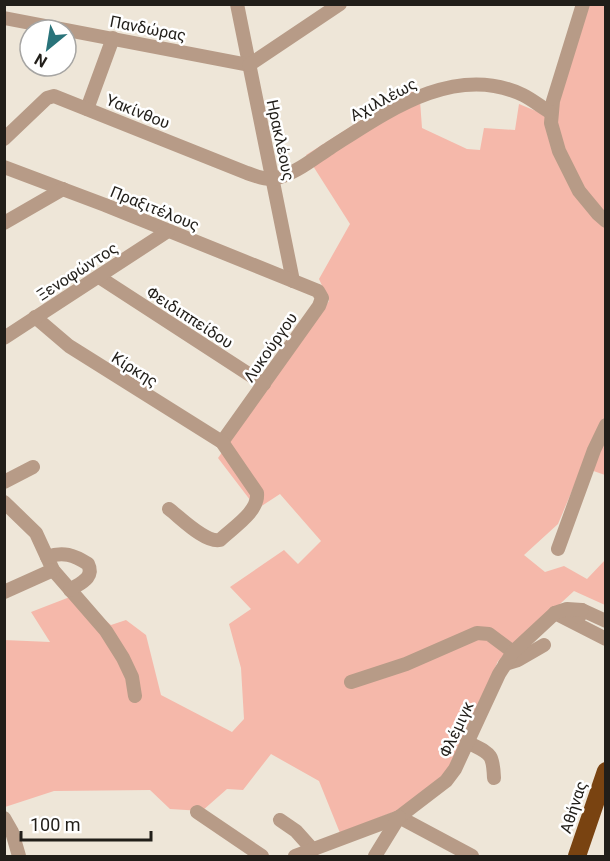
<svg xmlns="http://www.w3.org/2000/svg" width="610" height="861" font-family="Roboto,sans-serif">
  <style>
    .green { fill: #f5b8aa }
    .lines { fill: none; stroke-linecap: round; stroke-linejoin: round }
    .minor { stroke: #b79b87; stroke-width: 14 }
    .highway { stroke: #794311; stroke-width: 18 }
    .labels { text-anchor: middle; stroke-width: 5; stroke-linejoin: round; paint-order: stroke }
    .street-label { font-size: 16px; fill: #211e19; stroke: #fff }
  </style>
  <rect width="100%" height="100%" fill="#eee6d8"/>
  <path class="green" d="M588,5H605V475L582,467L558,524L524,555L545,572L564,566L587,579L605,560V605L574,591L498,661L447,775L396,811L340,833L319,781L271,754L243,790L227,789L202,811L170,809L150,790L54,791L5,807L4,640L50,642L31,612L75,595L111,625L126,620L146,635L161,695L232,732L244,719L241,668L229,624L251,609L230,587L284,550L298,564L321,541L280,494L257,509L218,458L329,301L319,279L350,224L306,155L377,110L419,87L422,128L467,149L480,150L484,128L515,130L519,104L553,118Z"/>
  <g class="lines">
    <g class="minor">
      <path d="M237,4L293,281"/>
      <path d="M583,4L553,101L551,123L559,151L579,191L598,214L606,221"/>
      <path d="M4,18L249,65"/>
      <path d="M249,65L340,4"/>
      <path d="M87,109L113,38"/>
      <path d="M4,139L47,98L54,96L247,173C256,176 264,180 273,179C294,175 313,159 330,148C385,113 454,62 523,95C533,100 541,107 550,112"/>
      <path d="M4,167L105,205L318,291L322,298L319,306L222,442"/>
      <path d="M4,223L63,189"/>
      <path d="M99,277L264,384"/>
      <path d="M35,317L69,346L222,442L257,493C259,512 232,528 220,540C205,543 181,518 169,509"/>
      <path d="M4,338L168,231"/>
      <path d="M4,482L33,467"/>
      <path d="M4,502L36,533L53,570L106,631L123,658L132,677L135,696"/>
      <path d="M558,549L594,450L606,425"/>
      <path d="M47,557C63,551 74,555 88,564C95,578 80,583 70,590"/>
      <path d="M4,592L53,570"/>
      <path d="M555,613L606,639"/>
      <path d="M579,617L582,610L606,621"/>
      <path d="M505,664L518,660L544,645"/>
      <path d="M351,682L406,664L477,633L489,634L513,652"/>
      <path d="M467,742C490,754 493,752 494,778"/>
      <path d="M197,812L262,856"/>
      <path d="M399,817L472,856"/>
      <path d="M4,818L12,832L19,856"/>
      <path d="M280,820L296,831L313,850"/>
      <path d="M295,856L399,817L446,781L455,769L499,674L513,652L555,613L567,609L582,610"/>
      <path d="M375,856L399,817"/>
    </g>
    <path class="highway" d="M577,856L606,771"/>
  </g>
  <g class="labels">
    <g class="street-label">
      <text transform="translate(148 28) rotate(11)" y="6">Πανδώρας</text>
      <text transform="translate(383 99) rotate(-28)" y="6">Αχιλλέως</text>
      <text transform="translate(138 111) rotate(22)" y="6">Υακίνθου</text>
      <text transform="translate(281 140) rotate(78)" y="6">Ηρακλέους</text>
      <text transform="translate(155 208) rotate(22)" y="6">Πραξιτέλους</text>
      <text transform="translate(77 271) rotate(-33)" y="6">Ξενοφώντος</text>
      <text transform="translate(190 317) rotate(33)" y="6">Φειδιππείδου</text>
      <text transform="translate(270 347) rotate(-55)" y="6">Λυκούργου</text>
      <text transform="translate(135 369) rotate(32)" y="6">Κίρκης</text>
      <text transform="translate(456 729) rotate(-65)" y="6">Φλέμιγκ</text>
      <text transform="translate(573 807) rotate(-72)" y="6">Αθήνας</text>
    </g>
  </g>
  <rect width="610" height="861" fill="none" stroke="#211e19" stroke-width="12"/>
  <g transform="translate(48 48) rotate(210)"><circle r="28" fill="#ffffff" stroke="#a6a5a3" stroke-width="1.5"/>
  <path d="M0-4.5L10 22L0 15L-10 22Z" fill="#29737a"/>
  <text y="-9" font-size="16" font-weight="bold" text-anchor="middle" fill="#211e19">N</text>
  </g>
  <path d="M21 831v9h130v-9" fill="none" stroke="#211e19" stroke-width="3"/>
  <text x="30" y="831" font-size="18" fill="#211e19" stroke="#ffffff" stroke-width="4.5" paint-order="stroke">100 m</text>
</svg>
